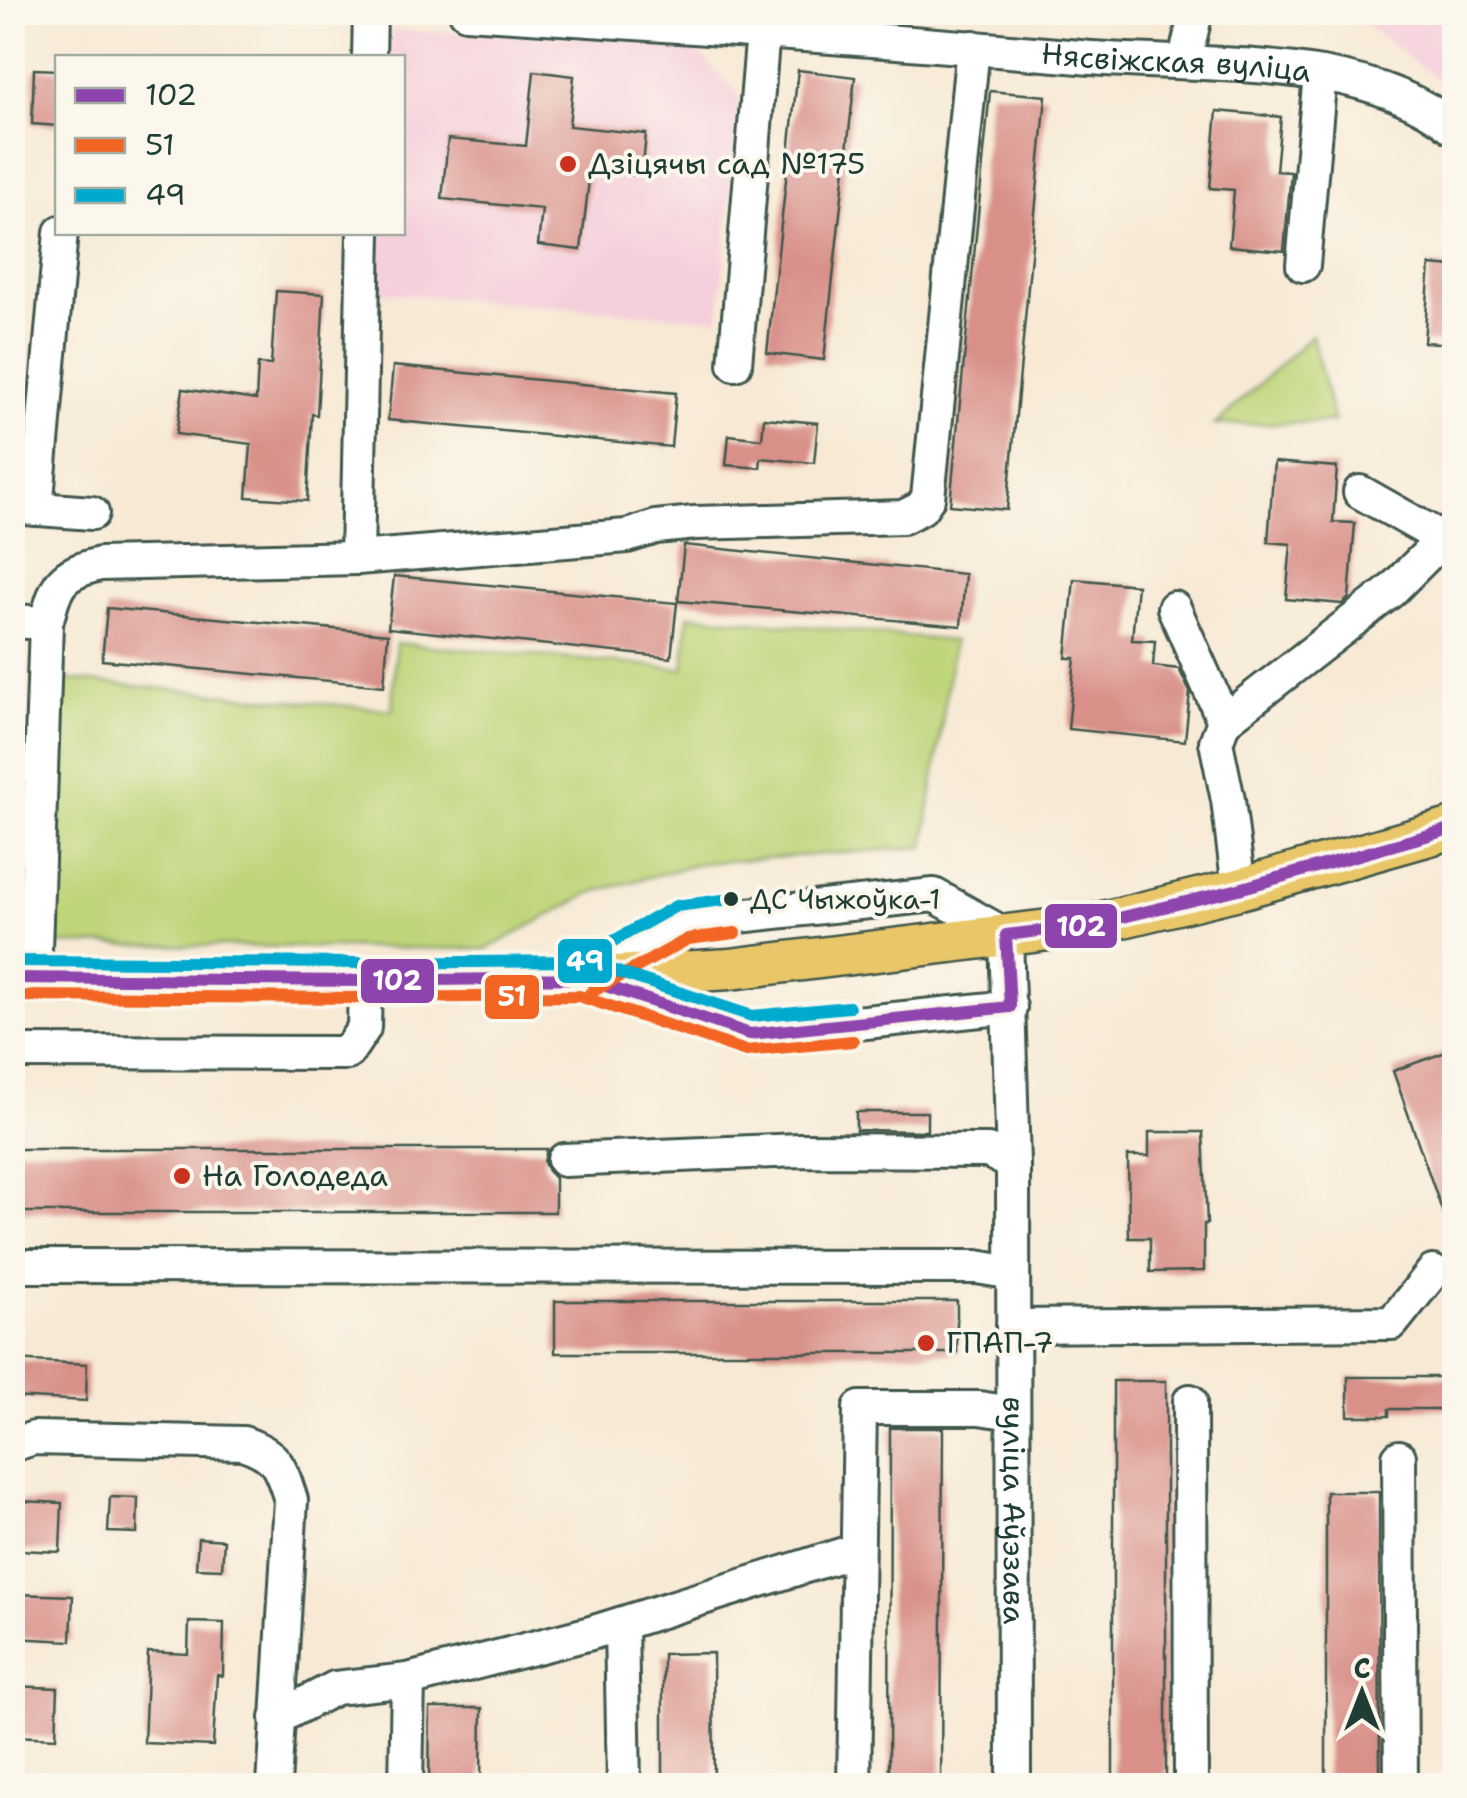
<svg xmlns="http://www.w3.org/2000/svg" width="1467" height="1798" font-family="'Shantell Sans',sans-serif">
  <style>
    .built { fill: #f5cfdb }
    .green { fill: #bfd57a; stroke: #6f8957; stroke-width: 2.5 }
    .building { fill: #d89089 }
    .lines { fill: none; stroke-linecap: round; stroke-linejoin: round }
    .minor-casing { stroke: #3f574c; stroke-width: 38 }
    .major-casing { stroke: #3f574c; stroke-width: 45 }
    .minor { stroke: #fff; stroke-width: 32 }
    .major { stroke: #e9c769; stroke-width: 40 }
    .bus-1-casing { stroke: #fbf7ec; stroke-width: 20 }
    .bus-2-casing { stroke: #fbf7ec; stroke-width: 20 }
    .bus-3-casing { stroke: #fbf7ec; stroke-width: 20 }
    .bus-1 { stroke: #8e44ad; stroke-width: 12 }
    .bus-2 { stroke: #f26522; stroke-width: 12 }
    .bus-3 { stroke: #00a9ce; stroke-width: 12 }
    .poi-dot { fill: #c8321e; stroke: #fbf7ec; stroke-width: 4 }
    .bus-dot { fill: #1f3d34; stroke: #fbf7ec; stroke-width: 4 }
    .labels { text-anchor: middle; stroke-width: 8; stroke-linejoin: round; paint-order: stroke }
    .bus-label { font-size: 28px; fill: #1f3d34; stroke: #fbf7ec; text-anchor: start }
    .street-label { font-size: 30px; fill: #1f3d34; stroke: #fbf7ec }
    .poi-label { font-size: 30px; fill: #1f3d34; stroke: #fbf7ec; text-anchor: start }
    .line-badge { stroke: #fbf7ec; stroke-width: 4 }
    .badge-label { font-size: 28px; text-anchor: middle; font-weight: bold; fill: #fff }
  </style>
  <rect width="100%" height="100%" fill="#fbf7ec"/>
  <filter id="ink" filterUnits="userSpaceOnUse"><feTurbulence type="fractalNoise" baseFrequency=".01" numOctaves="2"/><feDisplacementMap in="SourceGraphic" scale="20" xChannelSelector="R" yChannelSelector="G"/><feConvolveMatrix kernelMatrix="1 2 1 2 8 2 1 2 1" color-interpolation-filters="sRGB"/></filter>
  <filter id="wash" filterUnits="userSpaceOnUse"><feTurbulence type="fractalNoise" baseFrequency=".0048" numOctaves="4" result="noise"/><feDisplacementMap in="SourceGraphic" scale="40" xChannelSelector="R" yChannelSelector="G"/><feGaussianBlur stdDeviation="2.25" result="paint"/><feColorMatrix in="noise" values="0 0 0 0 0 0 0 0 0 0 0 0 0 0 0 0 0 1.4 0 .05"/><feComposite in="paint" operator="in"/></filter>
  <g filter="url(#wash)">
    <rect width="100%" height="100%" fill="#f7e9d4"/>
    <g class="built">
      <path d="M1350,13H1454V92Z"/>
      <path d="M392,30L688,42L739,95L719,319L373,292L377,233L402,232V58L390,57Z"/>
    </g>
    <g class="green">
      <path d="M1312,335L1334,422L1215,425Z"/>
      <path d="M688,615L954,641L924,847L702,863L593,892L487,949L51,944L61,679L392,710L396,643L684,669Z"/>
    </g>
    <g id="blocks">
      <g class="building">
        <path d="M34,69L58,70V126L32,124Z"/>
        <path d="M798,70L855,77L824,360L767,353Z"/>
        <path d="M534,71L574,76L569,126L646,134L642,176L590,171L581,250L538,245L542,209L442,199L448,139L526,146Z"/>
        <path d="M990,91L1046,96L1007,510L950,505Z"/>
        <path d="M1217,111L1281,117L1276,171L1291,172L1284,251L1229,246L1234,190L1210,188Z"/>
        <path d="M1430,265L1454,267V344L1424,342Z"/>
        <path d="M276,291L324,294L317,415L312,414L307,501L247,497L251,444L176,434L183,389L256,400L258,364L271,365Z"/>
        <path d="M393,366L676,393L671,447L388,420Z"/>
        <path d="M764,418L818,423L814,463L761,458L760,468L726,465L729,435L762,439Z"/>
        <path d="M1274,462L1337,467L1333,522L1355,523L1349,598L1342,604L1286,599L1291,544L1268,542Z"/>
        <path d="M684,545L965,574L961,626L678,601Z"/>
        <path d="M394,576L677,603L671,658L388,628Z"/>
        <path d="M1074,579L1137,585L1132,640L1155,641L1153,666L1179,669L1190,692L1185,741L1068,729L1075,658H1066Z"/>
        <path d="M107,608L388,634L384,686L102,660Z"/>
        <path d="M1454,1049V1235L1451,1236L1393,1071Z"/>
        <path d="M856,1112H927V1131L856,1130Z"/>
        <path d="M1149,1132H1203L1207,1224H1204V1271L1150,1272V1238H1129L1128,1156H1149Z"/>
        <path d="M12,1149H547L544,1162L548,1171L555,1178V1212H12Z"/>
        <rect x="555" y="1301" width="402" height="52"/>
        <path d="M12,1360L87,1364L86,1401L12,1397Z"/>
        <path d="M1348,1377H1454V1409H1389V1416H1348Z"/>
        <rect x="1113" y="1381" width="53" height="405"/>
        <path d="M890,1428H943L941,1786H889Z"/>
        <path d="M1326,1492H1379L1380,1786H1326Z"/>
        <path d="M110,1497L138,1498L137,1533L108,1532Z"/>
        <path d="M21,1501L62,1503L60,1552L19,1550Z"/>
        <path d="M198,1538L224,1540L222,1569L196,1568Z"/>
        <path d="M15,1594L73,1596L71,1641L13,1638Z"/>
        <path d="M189,1622L224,1623L223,1676L217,1675L213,1746L144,1743L148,1652L188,1654Z"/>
        <path d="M713,1653L714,1786H663V1654Z"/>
        <path d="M12,1686L58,1688L56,1738L12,1736Z"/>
        <path d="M430,1708H482L481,1786H429Z"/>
      </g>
    </g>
  </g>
  <g filter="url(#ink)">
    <use href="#blocks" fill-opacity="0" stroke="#3f574c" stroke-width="2.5"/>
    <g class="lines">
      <defs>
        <g id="minor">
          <path id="s1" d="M466,12C671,25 875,39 1080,57C1195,68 1360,51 1454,128"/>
          <path d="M369,58L370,12"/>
          <path d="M1185,60L1196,12"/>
          <path d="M1303,265L1320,74"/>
          <path d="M735,364L763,31"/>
          <path d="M1360,492L1445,540"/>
          <path d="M12,507L92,513"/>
          <path d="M36,509L61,232"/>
          <path d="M357,558L364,232"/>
          <path d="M1174,608L1224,721"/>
          <path d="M12,621L46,623"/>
          <path d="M1239,889L1228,800L1216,742L1224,721L1391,591L1454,528"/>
          <path id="s2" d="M587,975L683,922L934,895L1006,935L1013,1164L1014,1786"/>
          <path d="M34,979L46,623C57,583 59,574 100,564L357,558L627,536L656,527L695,523L903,517L921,508L928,498L973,47"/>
          <path d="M594,982L750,1034L1010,1007"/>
          <path d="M12,1052L347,1053L364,1028L365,981"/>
          <path d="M564,1160L800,1150L988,1151L1013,1164"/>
          <path d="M12,1266L977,1267L1013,1273"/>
          <path d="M1013,1326L1392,1323L1433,1272"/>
          <path d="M1190,1401L1191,1786"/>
          <path d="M12,1445L34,1438L243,1443C278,1455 280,1466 291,1500L274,1786"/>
          <path d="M1399,1457L1401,1786"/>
          <path d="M621,1624L624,1786"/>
          <path d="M277,1718L335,1688L408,1680L591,1633L857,1550"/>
          <path d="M406,1786L408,1680"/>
          <path d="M854,1786L860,1408H979L1013,1413"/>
        </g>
        <path id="major" d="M12,978L365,981L582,978L730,969L1090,925L1239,889L1454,828"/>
      </defs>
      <use href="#minor" class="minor-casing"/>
      <use href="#major" class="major-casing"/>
      <use href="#minor" class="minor"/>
      <use href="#major" class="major"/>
      <defs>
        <path id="bus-1" d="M12,978L365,981L582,978L750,1034L1010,1007L1006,935L1090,925L1239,889L1454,828"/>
        <g id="bus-2">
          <path d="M590,993L688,939L735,933"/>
          <path d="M12,996L365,998L579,996L746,1051L853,1041"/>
        </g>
        <g id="bus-3">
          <path d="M12,961L365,963L584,961L752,1016L849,1007"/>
          <path d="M574,963L676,906L731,899"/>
        </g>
      </defs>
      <use href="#bus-1" class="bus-1-casing"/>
      <use href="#bus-2" class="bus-2-casing"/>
      <use href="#bus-3" class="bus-3-casing"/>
      <use href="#bus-1" class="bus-1"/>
      <use href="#bus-2" class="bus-2"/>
      <use href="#bus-3" class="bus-3"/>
    </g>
  </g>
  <g class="poi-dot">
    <circle cx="568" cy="164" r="10"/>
    <circle cx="182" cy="1176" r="10"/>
    <circle cx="926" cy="1343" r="10"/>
  </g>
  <circle class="bus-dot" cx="731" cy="899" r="9"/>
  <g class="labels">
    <g class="bus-label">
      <text x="750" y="909">ДС Чыжоўка-1</text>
    </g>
    <g class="street-label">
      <text dy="10" stroke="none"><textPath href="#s1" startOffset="712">Нясвіжская вуліца</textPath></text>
      <text dy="10" stroke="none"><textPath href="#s2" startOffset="1020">вуліца Аўэзава</textPath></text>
    </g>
    <g class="poi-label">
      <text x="588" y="174">Дзіцячы сад №175</text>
      <text x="202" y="1186">На Голодеда</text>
      <text x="946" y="1353">ГПАП-7</text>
    </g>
  </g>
  <g class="line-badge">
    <rect x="1043" y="902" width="76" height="48" rx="10" fill="#8e44ad"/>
    <rect x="556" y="937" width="58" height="48" rx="10" fill="#00a9ce"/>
    <rect x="359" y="957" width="77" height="48" rx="10" fill="#8e44ad"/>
    <rect x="483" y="973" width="58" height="48" rx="10" fill="#f26522"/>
  </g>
  <g class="badge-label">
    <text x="1081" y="936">102</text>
    <text x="585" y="971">49</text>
    <text x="397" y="990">102</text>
    <text x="512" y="1006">51</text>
  </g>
  <rect width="1467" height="1798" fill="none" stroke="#fbf7ec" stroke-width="50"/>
  <rect x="55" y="55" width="350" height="180" fill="#fbf7ec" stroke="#a3ada2" stroke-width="2.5"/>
  <rect x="75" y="88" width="50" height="15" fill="#8e44ad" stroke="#a3ada2" stroke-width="2.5"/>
  <text x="145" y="105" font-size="30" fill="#1f3d34">102</text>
  <rect x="75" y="138" width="50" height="15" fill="#f26522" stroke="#a3ada2" stroke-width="2.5"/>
  <text x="145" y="155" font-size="30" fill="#1f3d34">51</text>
  <rect x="75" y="188" width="50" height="15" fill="#00a9ce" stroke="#a3ada2" stroke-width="2.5"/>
  <text x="145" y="205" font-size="30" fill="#1f3d34">49</text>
  <g transform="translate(1362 1693)" stroke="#fbf7ec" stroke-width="8" paint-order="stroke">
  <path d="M0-8L18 38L0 25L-18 38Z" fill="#1f3d34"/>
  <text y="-15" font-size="28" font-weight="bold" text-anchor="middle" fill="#1f3d34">С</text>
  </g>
</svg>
